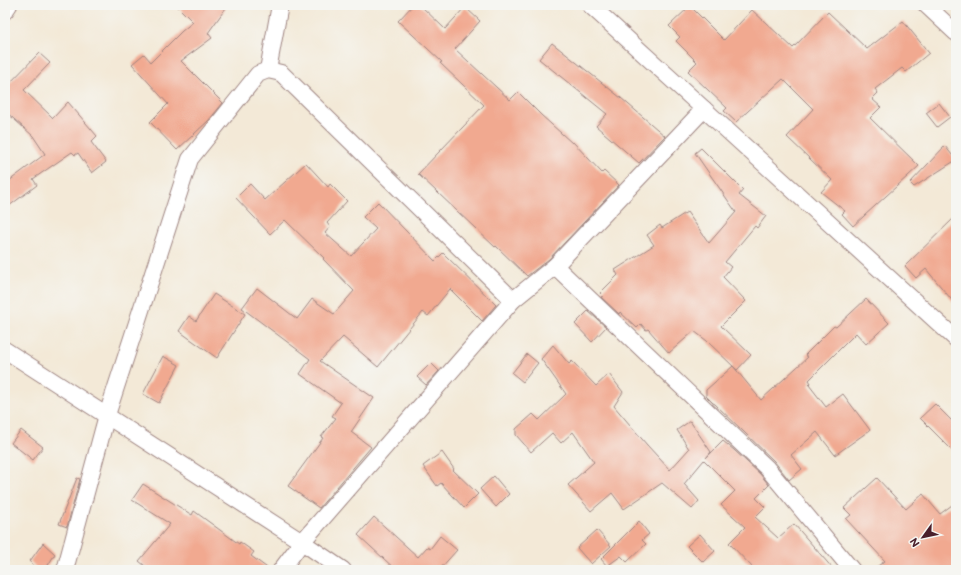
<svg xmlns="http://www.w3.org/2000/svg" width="961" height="575" font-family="'Balsamiq Sans',sans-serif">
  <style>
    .building { fill: #f1a990 }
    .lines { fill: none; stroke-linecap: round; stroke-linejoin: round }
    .street-casing { stroke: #9e8481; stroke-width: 18 }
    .street { stroke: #fff; stroke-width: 16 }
  </style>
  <rect width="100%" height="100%" fill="#f6f6f2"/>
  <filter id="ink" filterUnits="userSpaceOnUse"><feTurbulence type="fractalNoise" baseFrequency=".025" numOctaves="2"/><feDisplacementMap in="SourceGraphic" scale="8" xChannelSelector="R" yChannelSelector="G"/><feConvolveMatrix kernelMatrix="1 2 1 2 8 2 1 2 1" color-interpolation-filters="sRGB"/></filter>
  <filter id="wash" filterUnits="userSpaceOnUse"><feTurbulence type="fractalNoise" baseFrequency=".012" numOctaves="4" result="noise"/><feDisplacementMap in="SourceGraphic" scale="16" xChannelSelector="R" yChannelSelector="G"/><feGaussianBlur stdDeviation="0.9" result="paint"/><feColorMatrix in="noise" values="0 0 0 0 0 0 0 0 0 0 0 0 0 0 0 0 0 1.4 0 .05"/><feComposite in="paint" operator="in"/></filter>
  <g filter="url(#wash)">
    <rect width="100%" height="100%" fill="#f3e9d7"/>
    <g id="blocks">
      <g class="building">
        <path d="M176,5H228L208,33L212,38L181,61L223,103L209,120L177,150L150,122L168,104L132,64L144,54L151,62L182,31L193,22Z"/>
        <path d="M413,5H420L445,29L465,7L480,21L455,49L510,100L518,92L541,115L572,143L573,142L602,173L604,171L619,185L549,259L527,276L496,246L495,247L418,174L484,105L440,63L442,62L398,21Z"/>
        <path d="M690,6L724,40L752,10L793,48L828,12L867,49L903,21L929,53L906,72L902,68L875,89L878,93L872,99L881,107L870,118L919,166L853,226L842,214L845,211L821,192L832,180L787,137L813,109L783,79L736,122L724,111L727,108L688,71L697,62L676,41L680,37L669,26Z"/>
        <path d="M552,43L621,98L665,136L639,163L596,126L607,114L539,59Z"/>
        <path d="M39,53L50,63L24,90L53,118L68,102L97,136L91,142L106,162L92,173L78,153L75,155L72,152L33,179L37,185L5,209V184L45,154L33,136L5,111V88Z"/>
        <path d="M939,103L950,117L937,127L926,113Z"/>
        <path d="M945,146L956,160L914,187L910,183Z"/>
        <path d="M701,148L743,190L739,195L766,216L757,228L755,226L725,262L731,267L723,277L746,301L721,326L751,355L737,370L707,341L694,331L669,353L648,329L646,330L641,324L637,328L620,312L619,314L601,297L603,296L600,293L618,275L615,270L654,245L647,235L660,225L662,228L687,212L709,243L736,212L695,153Z"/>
        <path d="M306,163L328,187L330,184L347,201L327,223L330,227L325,233L351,256L376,229L363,217L378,202L435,261L443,253L496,305L482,321L450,289L428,316L423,312L378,367L343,337L320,361L374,398L351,432L371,447L319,508L288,486L323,438L321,437L336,418L332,416L341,403L300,374L310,359L242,308L257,288L297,319L312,299L334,314L354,291L323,259L324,258L285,220L270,234L236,198L250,184L265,200Z"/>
        <path d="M956,216V305L926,269L916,278L905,266Z"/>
        <path d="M214,294L245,314L217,358L179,331L189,316L196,321Z"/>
        <path d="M866,299L889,323L866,344L856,333L809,380L811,383L809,385L826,407L843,394L870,430L835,455L817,432L791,455L802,469L789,480L774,461L715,404L713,403L706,396V390L733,366L761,400L808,357L805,355L834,326L836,327Z"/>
        <path d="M588,311L606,327L592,342L575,324Z"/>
        <path d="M553,345L569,364L572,361L596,386L609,374L623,392L614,406L647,445L670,470L689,449L677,430L690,421L711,452L706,458L723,441L734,450L760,474L769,485L756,498L765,507L755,517L778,538L794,524L834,570H755L729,543L745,527L721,505L735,491L704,460L684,484L699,501L692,509L662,483L624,509L612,493L591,511L568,485L594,462L573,432L561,443L552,433L531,452L516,435V429L533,414L539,420L566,394L541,359Z"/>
        <path d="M527,354L538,363L523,382L512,373Z"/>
        <path d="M163,356L179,365L159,403L143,394Z"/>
        <path d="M431,363L439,371L426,385L417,377Z"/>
        <path d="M935,404L956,425V454L920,418Z"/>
        <path d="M21,430L43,447L33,460L11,443Z"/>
        <path d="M442,452L454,469L453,470L478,494L464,508L441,483L437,486L423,466Z"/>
        <path d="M494,476L509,494L496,507L480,489Z"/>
        <path d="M77,478L80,479L67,527L59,524Z"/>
        <path d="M877,478L906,509L923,494L940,514L956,502V570H872L885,561L846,519L851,515L844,508Z"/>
        <path d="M143,484L192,515L194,511L239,544L240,542L254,552L251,556L270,570H150L139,561L170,524L132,500Z"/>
        <path d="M374,517L418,557L427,547L430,549L440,536L457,550L439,570H396L358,535Z"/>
        <path d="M639,521L649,534L642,540L646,544L627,562L621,556L607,566L601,559Z"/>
        <path d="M597,530L611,546L591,564L577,548Z"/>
        <path d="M700,534L715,551L703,562L687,546Z"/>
        <path d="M43,543L55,554L45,570H38L30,561Z"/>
      </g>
    </g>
  </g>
  <g filter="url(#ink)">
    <use href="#blocks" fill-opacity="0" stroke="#9e8481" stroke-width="1"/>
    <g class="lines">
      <defs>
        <g id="street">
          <path d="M590,5L956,339"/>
          <path d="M926,5L956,33"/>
          <path d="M5,11L9,5"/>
          <path d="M268,70L280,5"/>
          <path d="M555,266L767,468L852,570"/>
          <path d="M5,350L302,542L343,570"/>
          <path d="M65,570L107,415L190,159L258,74L268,70L281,73L513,300"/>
          <path d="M281,570L302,542L513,300L555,266L704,109"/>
        </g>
      </defs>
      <use href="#street" class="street-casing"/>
      <use href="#street" class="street"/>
    </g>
  </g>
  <rect width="961" height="575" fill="none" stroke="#f6f6f2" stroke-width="20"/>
  <g transform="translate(923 537) rotate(237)" stroke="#f6f6f2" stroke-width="3" paint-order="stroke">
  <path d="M0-3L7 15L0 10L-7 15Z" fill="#4a1f2b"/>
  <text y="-6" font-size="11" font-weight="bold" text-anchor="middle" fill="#4a1f2b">N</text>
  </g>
</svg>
